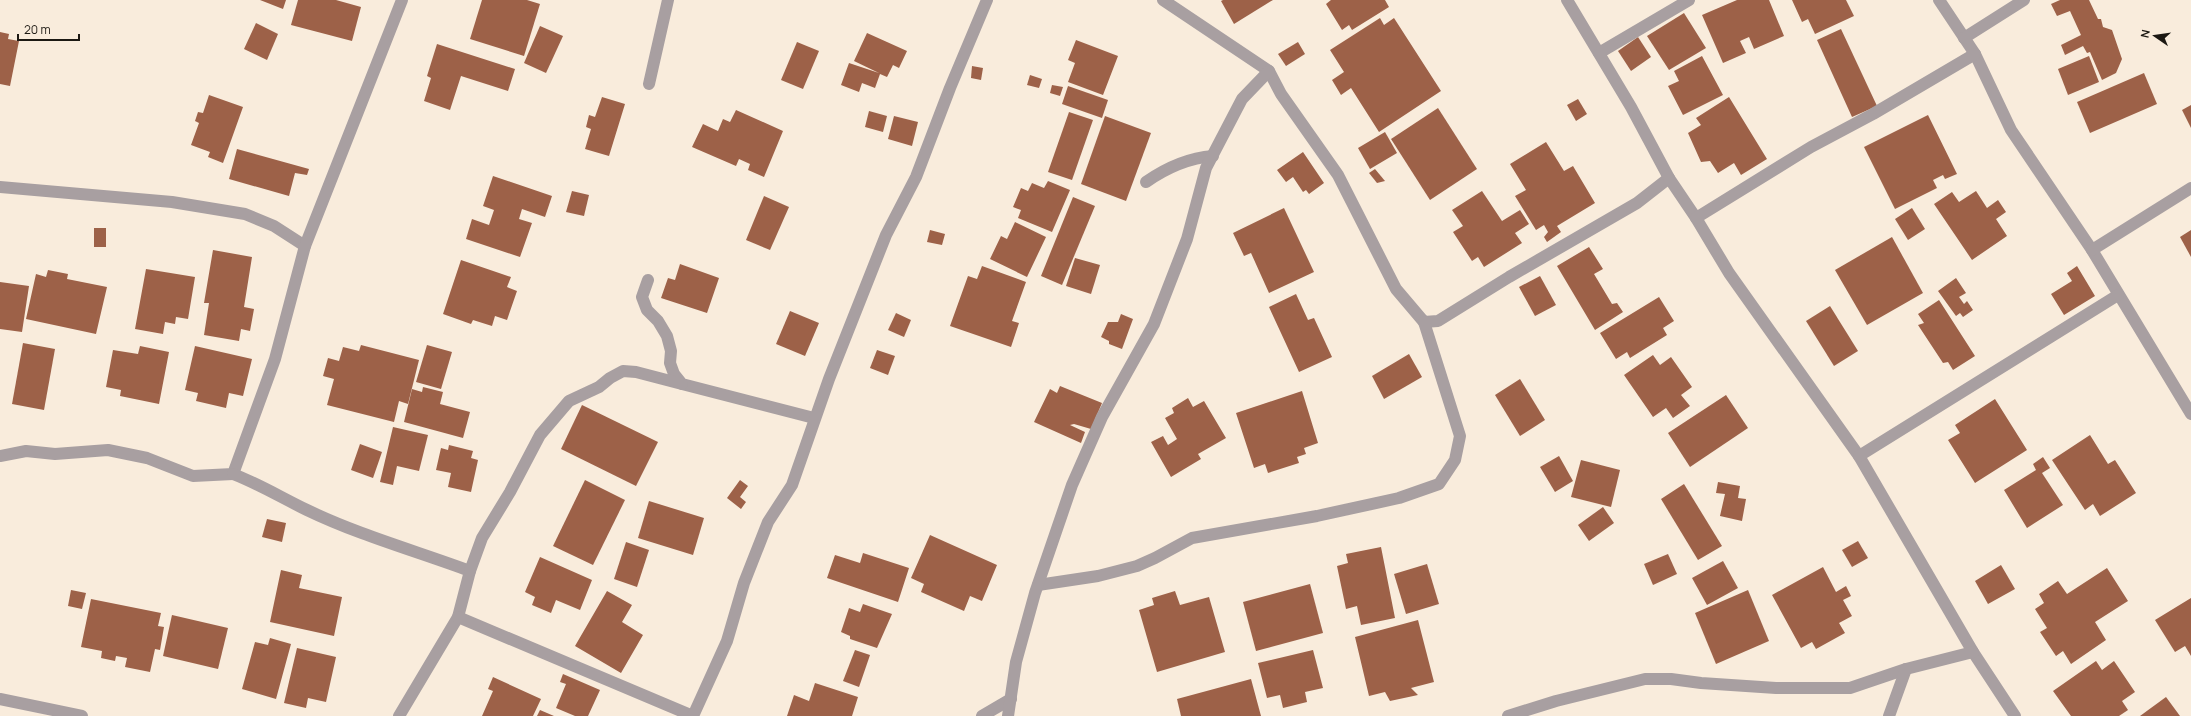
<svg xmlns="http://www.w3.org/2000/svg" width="2191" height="716" font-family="Manrope,sans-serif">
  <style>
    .building { fill: #9d6148 }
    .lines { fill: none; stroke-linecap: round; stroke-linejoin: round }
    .street { stroke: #a89fa1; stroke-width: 12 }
  </style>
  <rect width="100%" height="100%" fill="#f9ecdc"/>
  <g class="building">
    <path d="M260,0H286L283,9Z"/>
    <path d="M298,0H336L361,7L352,41L291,25Z"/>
    <path d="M482,0H527L540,4L524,56L470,39Z"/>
    <path d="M1223,0H1273L1234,24L1221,1Z"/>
    <path d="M1331,0H1385L1389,7L1352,30L1349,25L1342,30L1326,4Z"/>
    <path d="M1737,0H1769L1784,36L1754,49L1749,37L1740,41L1746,53L1723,63L1702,15Z"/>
    <path d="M1792,0H1846L1854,16L1815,34L1808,19L1802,22Z"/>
    <path d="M2060,0H2089L2098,19H2101L2103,27L2112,30L2122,59L2116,73L2102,80L2090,52L2087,53L2083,46L2065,55L2061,45L2081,35L2070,11L2057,16L2051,4Z"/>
    <path d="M1684,13L1706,48L1669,70L1647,36Z"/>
    <path d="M1380,18L1384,25L1394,18L1441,91L1379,132L1351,88L1341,95L1332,80L1344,72L1330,50Z"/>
    <path d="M256,23L278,34L267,60L244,49Z"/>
    <path d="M540,26L563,36L546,73L524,63Z"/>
    <path d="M1841,29L1877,106L1852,117L1817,40Z"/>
    <path d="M0,32L9,34L8,39L19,41L10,86L0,84Z"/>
    <path d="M867,33L907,51L899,68L893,65L887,77L880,74L875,88L862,83L859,92L841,85L849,63L879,73L854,61Z"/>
    <path d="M1638,37L1651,57L1631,71L1618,51Z"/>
    <path d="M1076,40L1118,56L1103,95L1068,82L1075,63L1068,60Z"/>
    <path d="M797,42L819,51L803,89L781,80Z"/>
    <path d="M1298,42L1305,54L1286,66L1278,54Z"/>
    <path d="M437,44L515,69L508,91L461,76L450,110L424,101L431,78L427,76Z"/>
    <path d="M1702,56L1723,95L1683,115L1668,86L1679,81L1674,71Z"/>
    <path d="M2089,56L2099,82L2068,95L2058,69Z"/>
    <path d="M972,66L983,68L981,80L971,78Z"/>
    <path d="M2144,73L2157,104L2090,133L2077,102Z"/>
    <path d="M1030,75L1042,79L1039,88L1027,85Z"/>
    <path d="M1052,85L1063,87L1060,96L1050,93Z"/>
    <path d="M1068,86L1108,100L1102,118L1062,104Z"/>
    <path d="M209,95L243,107L223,163L208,157L210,152L191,145L199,123L195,121L198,112L203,113Z"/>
    <path d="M602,97L625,104L609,156L585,149L591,129L586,127L589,115L595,117Z"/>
    <path d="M1729,97L1767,159L1741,175L1734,163L1718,173L1710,161L1701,162L1688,133L1701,125L1696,118Z"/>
    <path d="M1578,99L1587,114L1576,121L1567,105Z"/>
    <path d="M2191,105V128L2182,110Z"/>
    <path d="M1438,108L1477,169L1430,200L1391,139Z"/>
    <path d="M736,110L783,131L764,177L748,170L750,164L739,159L736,166L692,147L703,124L718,131L723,119L730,122Z"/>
    <path d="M869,111L887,116L883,132L865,127Z"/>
    <path d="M1069,112L1093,120L1072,180L1048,172Z"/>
    <path d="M1928,115L1957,174L1945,179L1943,175L1933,180L1937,188L1895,209L1864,147Z"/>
    <path d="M894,116L918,122L912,146L888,139Z"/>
    <path d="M1105,116L1151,133L1126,201L1081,184Z"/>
    <path d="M1385,132L1397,153L1370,169L1358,148Z"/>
    <path d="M1546,142L1564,171L1573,166L1595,203L1557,226L1561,232L1547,242L1544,237L1548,232L1544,225L1536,230L1515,196L1526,190L1510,164Z"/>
    <path d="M237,149L309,169L307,175L295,173L289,196L229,179Z"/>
    <path d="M1303,152L1324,183L1309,194L1306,190L1303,192L1293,177L1286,182L1277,170Z"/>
    <path d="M1375,169L1385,181L1377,183L1369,173Z"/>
    <path d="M493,176L552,196L545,217L522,209L519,219L532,223L520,257L466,239L472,219L489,225L494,210L483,206Z"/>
    <path d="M1048,181L1070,190L1052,232L1018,218L1021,210L1013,207L1021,188L1028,191L1032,183L1044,188Z"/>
    <path d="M572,191L589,195L584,216L566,212Z"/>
    <path d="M1482,191L1502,221L1520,210L1529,224L1515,233L1522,243L1484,267L1478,257L1472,261L1453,232L1463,226L1452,210Z"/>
    <path d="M1976,191L1987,208L1998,200L2006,212L1996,219L2007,236L1972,260L1934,204L1952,192L1959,202Z"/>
    <path d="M764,196L789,207L770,250L746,240Z"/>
    <path d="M1073,197L1095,206L1062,285L1041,276Z"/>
    <path d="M1284,208L1314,272L1269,293L1251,253L1244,256L1233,233Z"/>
    <path d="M1912,208L1925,229L1908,240L1895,219Z"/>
    <path d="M1015,222L1046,237L1027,277L990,259L1001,236L1007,239Z"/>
    <rect x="94" y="228" width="12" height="19"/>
    <path d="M930,230L945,234L942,245L927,242Z"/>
    <path d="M2191,230V257L2180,237Z"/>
    <path d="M1892,237L1923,293L1867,325L1835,270Z"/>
    <path d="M1589,247L1603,269L1594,274L1612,304L1617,303L1623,312L1595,330L1557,266Z"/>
    <path d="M213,250L252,257L244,307L254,309L250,331L241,329L239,341L204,335L209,303H204Z"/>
    <path d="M1075,258L1100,265L1091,294L1066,286Z"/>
    <path d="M461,260L511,277L507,287L517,291L507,320L495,316L492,326L473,320L471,324L443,314Z"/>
    <path d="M680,264L719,278L707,313L661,298L668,278L675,280Z"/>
    <path d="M982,266L1026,282L1012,321L1019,323L1011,347L950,326L968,276L977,279Z"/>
    <path d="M2077,266L2095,296L2064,315L2051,294L2072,281L2067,273Z"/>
    <path d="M146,269L195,277L188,319L176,317L175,324L165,322L163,334L135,329Z"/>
    <path d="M48,270L68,274L67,279L107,287L96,334L26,319L36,274L46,277Z"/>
    <path d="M1540,276L1556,305L1535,316L1519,287Z"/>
    <path d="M1956,278L1966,293L1959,297L1964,304L1967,301L1973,310L1963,317L1960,313L1956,316L1938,291Z"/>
    <path d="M0,282L29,286L22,332L0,329Z"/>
    <path d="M1296,294L1308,320L1314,318L1332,357L1299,372L1269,307Z"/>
    <path d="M1659,297L1674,321L1663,328L1667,335L1630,358L1627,352L1616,359L1600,333Z"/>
    <path d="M1939,300L1975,356L1953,370L1948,362L1943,363L1918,325L1924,323L1918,314Z"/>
    <path d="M1830,306L1858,351L1834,366L1806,321Z"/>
    <path d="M790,311L819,323L805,356L776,344Z"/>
    <path d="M896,313L911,320L904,337L888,330Z"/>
    <path d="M1121,314L1133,319L1122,349L1109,344V341L1101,337L1108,322H1118Z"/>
    <path d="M23,343L55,349L44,410L12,404Z"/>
    <path d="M361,345L419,360L408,404L399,401L394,422L327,405L334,379L323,376L328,358L339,361L343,347L359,351Z"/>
    <path d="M427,345L452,352L441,389L416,382Z"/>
    <path d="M140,346L169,352L159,404L120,396L121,390L106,387L113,350L138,354Z"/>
    <path d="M195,346L252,359L243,396L229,393L226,408L196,401L198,393L185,390Z"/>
    <path d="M877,350L895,356L888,375L870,368Z"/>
    <path d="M1409,354L1422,377L1384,399L1372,376Z"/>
    <path d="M1653,355L1660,365L1671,357L1692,387L1681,395L1690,406L1673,418L1666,408L1653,417L1624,375Z"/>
    <path d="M1520,379L1545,420L1520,436L1495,395Z"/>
    <path d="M1060,386L1102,403L1091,429L1074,424L1070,425L1085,432L1081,443L1034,422L1050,389L1057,393Z"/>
    <path d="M423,387L443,392L440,404L470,412L463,438L404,422L412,389L422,392Z"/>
    <path d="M1302,391L1318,443L1304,448L1306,454L1297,457L1299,463L1268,473L1265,464L1254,468L1236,413Z"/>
    <path d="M1726,395L1748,428L1690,467L1668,433Z"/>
    <path d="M1188,398L1193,407L1204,401L1226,438L1198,454L1201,459L1171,477L1151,442L1163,436L1168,445L1177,439L1165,418L1174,413L1172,408Z"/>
    <path d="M1995,399L2027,450L1975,483L1948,440L1960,433L1955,425Z"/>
    <path d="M582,405L658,442L636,486L561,449Z"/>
    <path d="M393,427L428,435L419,471L397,466L393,485L380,482Z"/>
    <path d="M2090,435L2108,464L2115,460L2136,493L2100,516L2093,504L2085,510L2052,460Z"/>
    <path d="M360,444L382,452L373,478L351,470Z"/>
    <path d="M449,445L473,451L471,458L478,460L471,492L448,487L451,473L436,470L441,448L448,450Z"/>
    <path d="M1559,456L1573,481L1555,492L1540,467Z"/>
    <path d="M2043,457L2050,468L2042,473L2063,505L2027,528L2004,490L2036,470L2033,464Z"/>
    <path d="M1581,460L1620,470L1611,507L1571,497Z"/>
    <path d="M585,480L625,500L593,565L553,546Z"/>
    <path d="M740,480L748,486L740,497L746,502L741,509L727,498Z"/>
    <path d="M1718,482L1740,486L1738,498L1746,499L1742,521L1720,516L1725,494L1716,493Z"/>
    <path d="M1684,484L1722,546L1698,560L1661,499Z"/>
    <path d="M649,501L704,518L693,555L638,538Z"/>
    <path d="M1603,507L1614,523L1589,541L1578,525Z"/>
    <path d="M267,519L286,523L282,542L262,537Z"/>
    <path d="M930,535L997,565L982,601L970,596L964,611L921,592L924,584L911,578Z"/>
    <path d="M1858,541L1868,558L1852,567L1842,550Z"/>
    <path d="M626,542L649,550L637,587L614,579Z"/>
    <path d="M1381,547L1395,618L1361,625L1357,606L1346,609L1337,566L1348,563L1346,554Z"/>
    <path d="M863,553L909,568L898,602L827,578L835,555L860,563Z"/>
    <path d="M1668,554L1677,574L1653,585L1644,564Z"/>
    <path d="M540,557L592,580L580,610L556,600L551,613L532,605L535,597L525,592Z"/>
    <path d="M1723,561L1738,588L1707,605L1692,578Z"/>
    <path d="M1427,564L1439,604L1406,614L1394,574Z"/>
    <path d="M2001,565L2015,589L1988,604L1975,581Z"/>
    <path d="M1823,567L1836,592L1846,586L1851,596L1843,600L1852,616L1839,623L1845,633L1816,649L1812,642L1801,648L1772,595Z"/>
    <path d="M2107,568L2128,601L2095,622L2106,640L2071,664L2063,651L2056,656L2040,632L2047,628L2035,609L2044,603L2039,594L2058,581L2067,594Z"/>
    <path d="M281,570L302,575L299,588L342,597L334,636L270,622Z"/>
    <path d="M1310,584L1323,633L1256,651L1243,602Z"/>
    <path d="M71,590L86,593L82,609L68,606Z"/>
    <path d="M1748,590L1769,641L1716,664L1695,613Z"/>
    <path d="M607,591L632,605L622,622L643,635L621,673L575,646Z"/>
    <path d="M1175,591L1180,605L1209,597L1225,652L1157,672L1139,610L1154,605L1152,598Z"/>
    <path d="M2191,598V656L2185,646L2175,652L2155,620Z"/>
    <path d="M91,599L161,613L158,626L164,627L160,650L155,649L150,672L125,667L127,658L116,656L115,661L101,658L102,651L81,647Z"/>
    <path d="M863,604L892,614L877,648L850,639V636L841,632L849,608L860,612Z"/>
    <path d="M172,615L228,628L218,669L163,656Z"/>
    <path d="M1418,620L1434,682L1411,688L1418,695L1390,701L1385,692L1369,696L1355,637Z"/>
    <path d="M270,638L291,644L276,699L242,689L255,642L268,645Z"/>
    <path d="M297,648L336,657L326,702L308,698L306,708L284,703Z"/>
    <path d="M855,650L870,655L859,687L843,681Z"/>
    <path d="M1313,650L1323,688L1305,692L1307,702L1283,708L1280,695L1267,698L1258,663Z"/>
    <path d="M2096,661L2102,670L2114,661L2135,692L2122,701L2128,710L2119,716H2071L2053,691Z"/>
    <path d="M563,674L600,690L588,716H575L556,708L566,684L560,682Z"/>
    <path d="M493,677L541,699L533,716H482L493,691L488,689Z"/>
    <path d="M1251,679L1261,716H1181L1177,699Z"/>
    <path d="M815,683L858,697L852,716H787L794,695L809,701Z"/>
    <path d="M2166,697L2180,716H2140Z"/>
    <path d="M540,710L554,716H537Z"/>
  </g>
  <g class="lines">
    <g class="street">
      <path d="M1163,0L1269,71L1281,94L1338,175L1396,289L1424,322L1438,321L1509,277L1637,203L1669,178"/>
      <path d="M1567,0L1631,107L1669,178L1696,218L1729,273L1859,456L1973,652L2015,716"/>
      <path d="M1939,0L1975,54L2011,130L2092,250L2191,414"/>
      <path d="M1964,38L2024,0"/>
      <path d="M1599,53L1689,0"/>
      <path d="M649,84L668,0"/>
      <path d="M1146,182C1166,168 1188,158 1213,156"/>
      <path d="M0,187L172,202L245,214L274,226L305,246"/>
      <path d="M1696,218L1811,147L1873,114L1975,54"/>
      <path d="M2092,250L2191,188"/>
      <path d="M648,280L642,297L647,310L658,321L667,336L671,351L670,363L674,374L682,384L814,418"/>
      <path d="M0,456L26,451L55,454L108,450L147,458L193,476L233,474L275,359L305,246L402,0"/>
      <path d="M1859,456L2118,295"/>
      <path d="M233,474C259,484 282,498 307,510C359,535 416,551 470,571L458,617L399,716"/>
      <path d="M470,571L482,538L510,492L540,435L569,401L599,387L610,378L623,371L636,372L682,384"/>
      <path d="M1038,585L1098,576L1137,566L1155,558L1192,538L1317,516L1399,498L1439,484L1455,460L1460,436L1424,322"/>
      <path d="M458,617L693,716"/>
      <path d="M0,699L82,716"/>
      <path d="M693,716L727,641L744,583L768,522L792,485L829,379L886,235L916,177L950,88L987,0"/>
      <path d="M982,716L1011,699"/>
      <path d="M1008,716L1016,662L1035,593L1072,485L1102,417L1154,324L1187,239L1206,168L1242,99L1269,71"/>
      <path d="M1508,716L1556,701L1645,679H1671L1701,683L1776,688H1850L1906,669L1973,652"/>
      <path d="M1889,716L1906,669"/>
    </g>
  </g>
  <g transform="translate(2155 36) rotate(283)" stroke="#f9ecdc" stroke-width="3" paint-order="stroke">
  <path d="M0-3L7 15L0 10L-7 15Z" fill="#1c1812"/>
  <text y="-6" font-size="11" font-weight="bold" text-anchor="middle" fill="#1c1812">N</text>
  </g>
  <path d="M18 34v6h61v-6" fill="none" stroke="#1c1812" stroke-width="2"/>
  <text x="24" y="34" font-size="12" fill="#1c1812" stroke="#f9ecdc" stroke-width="3" paint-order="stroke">20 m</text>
</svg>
